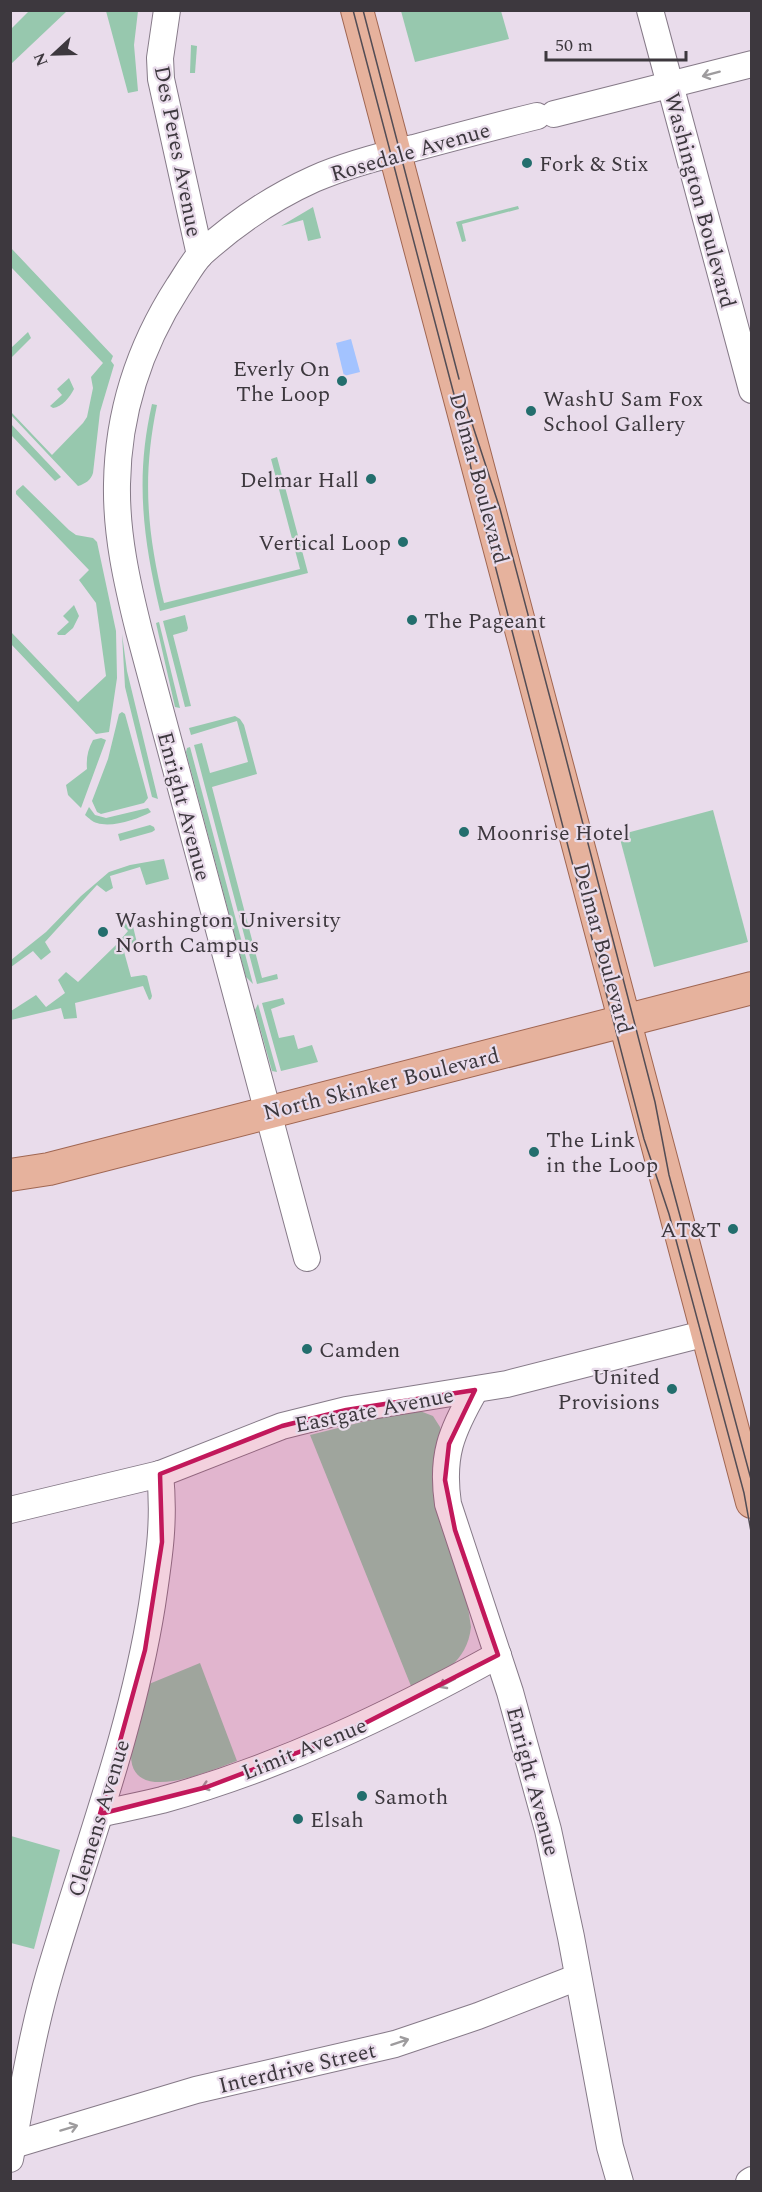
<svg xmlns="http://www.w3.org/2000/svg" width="762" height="2192" font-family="Spectral,serif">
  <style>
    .green { fill: #97c8ae }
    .water { fill: #a3c3ff }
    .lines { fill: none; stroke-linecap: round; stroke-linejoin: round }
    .minor-casing { stroke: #867a88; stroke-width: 28 }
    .major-casing { stroke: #a06652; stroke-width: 34 }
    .minor { stroke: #fff; stroke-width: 26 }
    .major { stroke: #e6b29d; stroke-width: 32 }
    .tram { stroke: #534d55; stroke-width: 1.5 }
    .oneway { stroke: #9e9c9e }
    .marked { fill: #c2185b; fill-opacity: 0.2; stroke: #c2185b; stroke-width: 4.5; stroke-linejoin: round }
    .poi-dot { fill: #236e6d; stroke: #e9dceb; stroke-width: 2 }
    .labels { text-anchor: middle; stroke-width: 4.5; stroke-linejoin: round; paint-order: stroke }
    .street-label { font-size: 22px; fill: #3d383e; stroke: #e9dceb }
    .poi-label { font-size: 22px; fill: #3d383e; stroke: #e9dceb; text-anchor: start }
  </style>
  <rect width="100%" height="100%" fill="#e9dceb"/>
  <g class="green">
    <path d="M29,11H67L11,64V29Z"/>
    <path d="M106,11H138L134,45L138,91L128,93Z"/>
    <path d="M401,11H501L509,39L415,62Z"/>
    <path d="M191,45L197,46L195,73H190Z"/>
    <path d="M518,206L519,209L462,224L466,241L462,242L456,222Z"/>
    <path d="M313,207L321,238L308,241L303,220L281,226Z"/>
    <path d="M11,248L113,356L111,361L114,365L100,412L93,473C91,480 85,484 78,486L11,415V412L52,455L83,423L87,417L93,388L91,377L103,363L11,267Z"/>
    <path d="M28,332L31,338L11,358V348Z"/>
    <path d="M69,378L74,389C70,397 62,407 53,408L50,406L62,395L57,389Z"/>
    <path d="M152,404L157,405C142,478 147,531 164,603L300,569L271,459L277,457L308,573L160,611C143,538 135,478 152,404Z"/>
    <path d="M10,424H11L61,477L55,481L11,435Z"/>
    <path d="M23,485L69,530L76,535L93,538L97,542L116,631L117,678L109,732L96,734L11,644V632L78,702L106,676L96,603L79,580L89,570L16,494V491Z"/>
    <path d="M74,605L79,616L73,628L65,635H58L57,633L69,622L63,616Z"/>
    <path d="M185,615L188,628L187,631L173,635L191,706L185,707L163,621Z"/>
    <path d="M159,622L180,708L175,707L156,623Z"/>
    <path d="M122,634L127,671L158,799L152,797L125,687Z"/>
    <path d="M122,712L125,714L148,798L144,803L101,814L97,812L92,801L108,759L119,714Z"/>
    <path d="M235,716L240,719L244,725L257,774L212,787L262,978L277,974L278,979L257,984L194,745L202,743L210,773L248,762L237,721L191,735L189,728Z"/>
    <path d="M101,738L106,740L81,808L68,795L66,785L87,769C86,758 88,749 93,740Z"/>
    <path d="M190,747L253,984L246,977L186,752L187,748Z"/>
    <path d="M89,807L95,815L106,818L148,808L151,812C138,819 112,828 97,823C92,822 89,818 85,815Z"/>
    <path d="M713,810L748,942L654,967L619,835Z"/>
    <path d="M150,825L154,827L155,830L152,832L120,841L118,834Z"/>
    <path d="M164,859L169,879L146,885L140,867L110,876L113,888L106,892L97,885L45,942L51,952L41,960L33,951L11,967V960L46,932L81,896L109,872L130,865Z"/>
    <path d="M123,914L131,918L137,943L123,948L131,977L144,975L147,976L152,996L151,999L149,1000L143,986L75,1003L77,1018L64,1019L61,1008L11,1020V1011L36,995L46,1007L65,993L58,980L66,972L78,982L116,945L128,931L117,920Z"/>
    <path d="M283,998L285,1004L271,1009L279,1038L294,1035L298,1049L312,1045L318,1062L281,1071L262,1003Z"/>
    <path d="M258,1004L277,1072L272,1071L255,1010Z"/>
    <path d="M420,1411L433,1416L440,1427L471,1627C467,1663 441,1674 413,1691L310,1435L374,1419Z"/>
    <path d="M200,1663L237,1761C213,1769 132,1807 131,1756C131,1740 144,1701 149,1684Z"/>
    <path d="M11,1836L60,1850L34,1949L11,1943Z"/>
  </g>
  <path class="water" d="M351,339L360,372L344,376L336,343Z"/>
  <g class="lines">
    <defs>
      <g id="minor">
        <path d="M167,10L160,58L161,79L200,255"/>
        <path d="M650,10L752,390"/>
        <path d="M554,114L752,64"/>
        <path d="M307,1258L139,631C127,583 116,534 117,484C118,413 140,346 178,287C185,277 192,263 201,254C234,224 274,197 314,179C346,165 380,156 414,148C455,137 496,126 537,116"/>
        <path d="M475,1390C451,1432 441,1456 448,1504L510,1692L548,1830L571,1937L610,2147L620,2182"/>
        <path d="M10,1510L160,1474L282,1426L346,1410L507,1384L707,1333"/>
        <path d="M100,1814C121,1809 142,1805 162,1800C281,1767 391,1714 498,1655"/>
        <path d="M13,2145L196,2090L395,2044L478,2016L578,1977"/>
        <path d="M10,2159C22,2096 32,2033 50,1972C86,1850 132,1731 152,1605C159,1558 165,1521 160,1474"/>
        <path d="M749,2182L752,2180"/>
      </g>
      <g id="major">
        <path d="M357,10L752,1502"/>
        <path d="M10,1175L49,1169L752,988"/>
      </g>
    </defs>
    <use href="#minor" class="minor-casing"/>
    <use href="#major" class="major-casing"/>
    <use href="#minor" class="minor"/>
    <use href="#major" class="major"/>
    <g class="tram">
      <path d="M353,10L462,425L476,492L644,1139L669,1214L744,1493L752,1537"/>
      <path d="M363,10L459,379"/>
      <path d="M466,405L500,509L562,743L655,1102L669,1175L752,1483"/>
    </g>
  </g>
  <defs><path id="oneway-shaft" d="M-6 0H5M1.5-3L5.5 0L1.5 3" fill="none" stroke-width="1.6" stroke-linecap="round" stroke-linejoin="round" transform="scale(1.5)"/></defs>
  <g class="oneway">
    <use href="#oneway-shaft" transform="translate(711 74) rotate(165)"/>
    <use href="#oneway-shaft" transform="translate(447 1683) rotate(152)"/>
    <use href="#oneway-shaft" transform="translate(210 1785) rotate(161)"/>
    <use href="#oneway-shaft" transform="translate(400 2042) rotate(-18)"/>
    <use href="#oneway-shaft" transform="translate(69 2128) rotate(-17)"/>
  </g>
  <path class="marked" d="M475,1390L449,1444L445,1480L455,1530L498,1655L336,1738L207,1787L100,1814L145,1650L162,1542L160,1474L282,1426L346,1410Z"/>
  <g class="poi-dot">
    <circle cx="527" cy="163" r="6"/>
    <circle cx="342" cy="381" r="6"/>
    <circle cx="531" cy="411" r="6"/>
    <circle cx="371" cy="479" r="6"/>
    <circle cx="403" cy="542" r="6"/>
    <circle cx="412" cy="620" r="6"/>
    <circle cx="464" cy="832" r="6"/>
    <circle cx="103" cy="932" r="6"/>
    <circle cx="534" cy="1152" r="6"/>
    <circle cx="733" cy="1229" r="6"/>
    <circle cx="307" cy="1349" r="6"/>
    <circle cx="672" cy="1389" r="6"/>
    <circle cx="362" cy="1796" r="6"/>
    <circle cx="298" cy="1819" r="6"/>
  </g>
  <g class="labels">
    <g class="street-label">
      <text transform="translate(179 151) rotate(79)" y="8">Des Peres Avenue</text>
      <text transform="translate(410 151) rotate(-16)" y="8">Rosedale Avenue</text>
      <text transform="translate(701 200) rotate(75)" y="8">Washington Boulevard</text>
      <text transform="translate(480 478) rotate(75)" y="8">Delmar Boulevard</text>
      <text transform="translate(185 806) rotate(75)" y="8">Enright Avenue</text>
      <text transform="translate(604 948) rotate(75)" y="8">Delmar Boulevard</text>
      <text transform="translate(381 1083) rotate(-14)" y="8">North Skinker Boulevard</text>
      <text transform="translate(374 1409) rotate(-11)" y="8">Eastgate Avenue</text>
      <text transform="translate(304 1748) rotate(-22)" y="8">Limit Avenue</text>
      <text transform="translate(534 1781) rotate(75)" y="8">Enright Avenue</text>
      <text transform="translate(98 1818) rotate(-73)" y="8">Clemens Avenue</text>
      <text transform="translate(297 2067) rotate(-13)" y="8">Interdrive Street</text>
    </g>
    <g class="poi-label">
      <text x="539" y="171">Fork &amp; Stix</text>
      <text x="330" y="376" text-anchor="end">Everly On<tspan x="330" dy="25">The Loop</tspan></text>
      <text x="543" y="406">WashU Sam Fox<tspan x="543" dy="25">School Gallery</tspan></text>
      <text x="359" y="487" text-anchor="end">Delmar Hall</text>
      <text x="391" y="550" text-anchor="end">Vertical Loop</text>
      <text x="424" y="628">The Pageant</text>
      <text x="476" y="840">Moonrise Hotel</text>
      <text x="115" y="927">Washington University<tspan x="115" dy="25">North Campus</tspan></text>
      <text x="546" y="1147">The Link<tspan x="546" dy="25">in the Loop</tspan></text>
      <text x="721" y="1237" text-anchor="end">AT&amp;T</text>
      <text x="319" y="1357">Camden</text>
      <text x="660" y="1384" text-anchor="end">United<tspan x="660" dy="25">Provisions</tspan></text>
      <text x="374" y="1804">Samoth</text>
      <text x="310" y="1827">Elsah</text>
    </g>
  </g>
  <rect width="762" height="2192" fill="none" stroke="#3d383e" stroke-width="24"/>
  <g transform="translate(54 54) rotate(248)" stroke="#e9dceb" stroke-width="4.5" paint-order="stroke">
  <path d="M0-4.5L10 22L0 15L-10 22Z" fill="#3d383e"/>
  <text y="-9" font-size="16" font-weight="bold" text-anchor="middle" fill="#3d383e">N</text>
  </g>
  <path d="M546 51v9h140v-9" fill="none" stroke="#3d383e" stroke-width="3"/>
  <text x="555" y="51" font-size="18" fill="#3d383e" stroke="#e9dceb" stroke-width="4.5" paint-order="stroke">50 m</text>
</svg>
